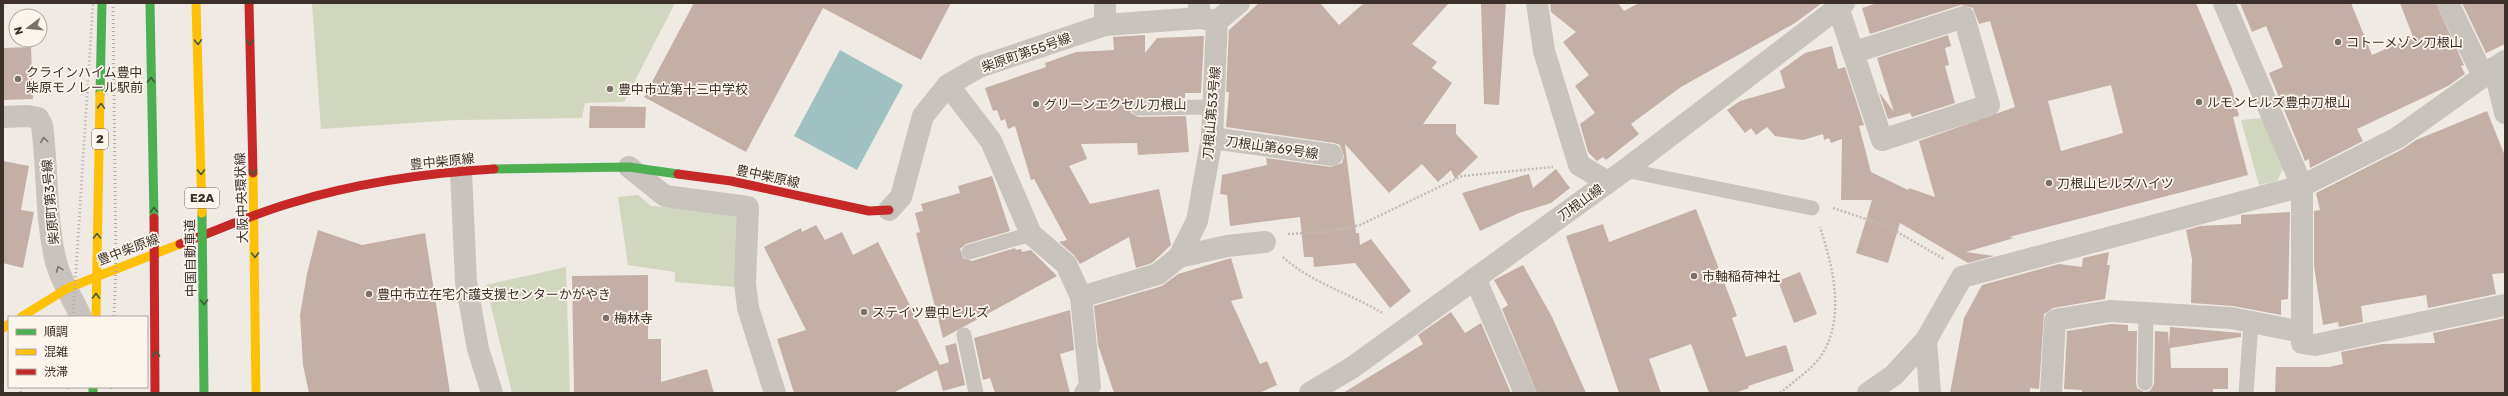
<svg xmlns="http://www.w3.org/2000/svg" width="2508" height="396" font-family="Rubik,'Noto Sans JP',sans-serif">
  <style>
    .green { fill: #d1d6be }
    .water { fill: #a0c1c2 }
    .building { fill: #c4afa6; fill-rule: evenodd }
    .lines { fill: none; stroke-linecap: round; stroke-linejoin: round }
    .path { stroke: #c2bbb5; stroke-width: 2.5; stroke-dasharray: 2 2; stroke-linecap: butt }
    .lane { stroke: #c9c3bd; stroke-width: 15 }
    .street { stroke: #c9c3bd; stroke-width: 22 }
    .fast { stroke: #4caf50; stroke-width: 9 }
    .slow { stroke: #ffc107; stroke-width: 9 }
    .jam { stroke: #c62828; stroke-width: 9 }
    .rail { stroke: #b1aba7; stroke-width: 3; stroke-dasharray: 1 3; stroke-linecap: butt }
    .fast-bridge { stroke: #4caf50; stroke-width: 9 }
    .slow-bridge { stroke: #ffc107; stroke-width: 9 }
    .jam-bridge { stroke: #c62828; stroke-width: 9 }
    .oneway { stroke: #415c37 }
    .oneway2 { stroke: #7b726c }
    .poi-dot { fill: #7a716b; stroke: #fbf5ed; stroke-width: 1.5 }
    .labels { text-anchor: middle; stroke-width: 3.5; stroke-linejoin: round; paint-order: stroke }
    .shield { fill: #fbf5ed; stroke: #756b64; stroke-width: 1 }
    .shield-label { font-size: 12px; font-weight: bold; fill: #3b302a }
    .poi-label { font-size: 13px; fill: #3b302a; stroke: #fbf5ed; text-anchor: start }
    .street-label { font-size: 13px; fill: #3b302a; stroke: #fbf5ed }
  </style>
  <rect width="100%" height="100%" fill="#f0eae4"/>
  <g class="green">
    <path d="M312,3H675L624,102L585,103L582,118L455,120L321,129Z"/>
    <path d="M2262,118L2283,169L2277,181L2259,185L2241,120Z"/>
    <path d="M638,195L651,206L733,213L740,222L734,287L675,282V272L628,265L618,197Z"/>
    <path d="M566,267L570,393H512L486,285Z"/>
  </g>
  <path class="water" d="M840,50L903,85L857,170L794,136Z"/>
  <g class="building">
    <path d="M694,3H951L921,60L823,8L746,152L644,97Z"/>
    <path d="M1259,3H1320L1339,25L1364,3H1449L1412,44L1437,62L1432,68L1452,83L1423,124H1456V134L1478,157L1455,179L1451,170L1438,182L1422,164L1389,193L1345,144L1356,233H1359L1360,245L1371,239L1411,291L1390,308L1355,263L1314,267L1313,257H1304L1300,217L1230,226L1227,195L1220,194L1222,175L1267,165L1266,158L1331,167L1342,163L1344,156L1340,145L1334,143L1226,127L1229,92H1226L1229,30Z"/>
    <path d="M1481,3H1506L1499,105L1484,104Z"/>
    <path d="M1550,3H1618L1624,11L1639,3H1822L1795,23L1681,87L1631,124L1639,134L1606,160L1603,157L1597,161L1588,152L1580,124L1595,113L1575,86L1589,75L1563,42L1576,32L1551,12Z"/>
    <path d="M1877,3H2196L2232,89L2239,116L2233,117L2248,175L2009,237L2014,238L1966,252L1994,256L1968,263L1900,223L1888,263L1856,253L1872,200H1841L1842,139L1831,143L1829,138L1824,140L1823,134L1803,140L1775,136L1767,127L1756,135L1751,128L1745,133L1727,110L1740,101L1785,88L1780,71L1805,53L1832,46L1838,69L1845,67L1864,125L1859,126L1871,172L1908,190L1909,188L1935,197L1919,141L2015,107L1990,21L1979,24L1973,8L1961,5L1870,34L1862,8ZM2111,85L2123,133L2061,151L2048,101Z"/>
    <path d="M2240,3H2351L2372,55L2413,37L2400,3H2436L2464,65L2461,66L2465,74L2448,86L2357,129L2363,141L2310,168L2309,159L2305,161L2269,73L2283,67L2266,26L2252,32Z"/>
    <path d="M2462,3H2505V44L2486,53Z"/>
    <path d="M1145,35V53L1157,38L1204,36L1201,93H1185V98L1137,99L1130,103L1129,108L1131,113L1138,117L1186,116L1189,152L1138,155L1137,143L1081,144L1087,159L1069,166L1090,204L1159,189L1171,245L1152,263L1136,268L1129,237L1080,264L1074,255L1059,242L1067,240L1034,179L1031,180L1015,126L1008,129L1005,119L1001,121L997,110L993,111L985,88L1046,67L1045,63L1076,52L1114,50L1113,37Z"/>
    <path d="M1948,35L1951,46L1945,48L1949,65L1945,66L1955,103L1912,117L1910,113L1888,119L1879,92L1894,112L1877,58Z"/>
    <path d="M31,47L33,99L3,100V48Z"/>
    <path d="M590,106L646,107L645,128H589Z"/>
    <path d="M2487,111L2505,156V273L2492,274L2496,294L2428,308L2426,295L2361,306L2363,322L2339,327L2338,322L2323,325L2314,266V211L2320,210L2316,193L2403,149L2416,140Z"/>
    <path d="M3,161L29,166L21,210L34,212L23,268L3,263Z"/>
    <path d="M1556,169L1570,188L1551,203L1519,213L1480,231L1462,193L1529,174L1533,188Z"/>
    <path d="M992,176L1010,231L966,244L960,249L963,258L972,261L1015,248L1016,250L1021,249L1022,252L1031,250L1057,276L943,338L916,233L920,232L915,213L923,211L921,204L960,193L958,186Z"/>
    <path d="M1696,209L1737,316L1732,318L1746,357L1786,345L1794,371L1748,386L1749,388L1735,393H1709L1691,344L1649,359L1661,393H1619L1566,236L1603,224L1609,242Z"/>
    <path d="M2290,212L2288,299L2281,300V315L2233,306L2191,303L2192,259L2186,230L2200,226L2241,224V215Z"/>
    <path d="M816,225L825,240L842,232L853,255L878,242L940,365L949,362L945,346L956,343L965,385L943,391L937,370L893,393H794L777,339L806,330L764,247L801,228L802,232Z"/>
    <path d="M318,230L362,245L425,233L450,393H309L303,365L300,315L307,274Z"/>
    <path d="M2109,252L2107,265H2110L2105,299L2053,308L2044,314L2039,389L2030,388V393H1950L1964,318L1982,285L2059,264L2082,267L2083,258Z"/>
    <path d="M1231,258L1243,298L1231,301L1260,364L1267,361L1277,385L1259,393H1114L1098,345L1094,306L1162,286L1178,274Z"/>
    <path d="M1523,265L1552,317L1586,393H1537L1502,309L1508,305L1494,280Z"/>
    <path d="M1800,272L1817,314L1794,323L1778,281Z"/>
    <path d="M648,275V339H661V382L707,369L714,393H574L572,276Z"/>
    <path d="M1070,310L1074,350L1060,354L1070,393H995L990,378L983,380L974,338Z"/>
    <path d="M1451,312L1465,333L1481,323L1511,393H1343L1423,344L1418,335Z"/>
    <path d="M2505,318V393H2275L2276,367H2329L2343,364L2341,352L2382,344L2435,343L2433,333Z"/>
    <path d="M2111,324L2128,325V331H2137L2136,383L2137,388L2144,392L2150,391L2154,384L2155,331L2168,332L2169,346L2170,327L2241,333V337L2170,348L2171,368H2228V389H2213V393H2082V390L2064,389L2067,331Z"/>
  </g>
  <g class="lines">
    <g class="path">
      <path d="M1833,208L1887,226L1944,259"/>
      <path d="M1288,234L1326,232L1360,225L1462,176L1553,167"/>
      <path d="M1283,257C1311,283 1352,294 1384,314"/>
      <path d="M21,393V387"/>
      <path d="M1780,393C1793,382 1811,370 1821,356C1846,318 1833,267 1820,227"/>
    </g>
    <g class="lane">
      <path d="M1138,108L1214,107"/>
      <path d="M1625,170L1812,208"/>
      <path d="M969,252L1031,234"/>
      <path d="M964,335L976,393"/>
      <path d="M2145,383L2146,313"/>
      <path d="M2246,393L2251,322"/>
    </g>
    <g class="street">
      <path d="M1537,3L1544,51L1579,165L1608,182"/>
      <path d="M2224,3L2302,186V343L2315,345L2505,305"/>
      <path d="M2448,3L2483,76"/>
      <path d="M1838,7L1882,140L1989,105L1964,17L1855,52"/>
      <path d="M1217,21L1239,3"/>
      <path d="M1105,25V3"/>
      <path d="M2494,68L2505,113"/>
      <path d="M948,85L991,141L1031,234L1066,264L1081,297L1090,386L1085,393"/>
      <path d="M3,117L28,116L38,118L42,125C48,170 45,217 56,262C61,281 73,299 81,317"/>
      <path d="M1212,138L1332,155"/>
      <path d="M629,167L665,196L748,207L745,283L748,308L775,393"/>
      <path d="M461,171L466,282L478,349L492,393"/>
      <path d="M889,210L901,197L923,116L948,85L979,67L1105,25L1200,18"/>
      <path d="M1179,257L1227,246L1265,242"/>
      <path d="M1475,278L1525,393"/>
      <path d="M1081,297L1158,274L1179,257L1197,221L1212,138L1217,21L1200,18L1199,4"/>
      <path d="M1926,340L1962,277L2302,186L2397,138L2505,61"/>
      <path d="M1310,393L1353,367L1625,170L1844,3"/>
      <path d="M1868,393L1894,375L1926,340L1930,393"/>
      <path d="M2051,393L2055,320L2110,311L2231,318L2302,332"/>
    </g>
    <g class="fast">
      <path d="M100,95L102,3"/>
      <path d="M494,169L629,167L678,174"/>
      <path d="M93,387V393"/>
    </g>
    <g class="slow">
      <path d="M253,173L256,393"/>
      <path d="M21,317L68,288L180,244"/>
      <path d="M96,317L100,95"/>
      <path d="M3,328L9,324"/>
    </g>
    <g class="jam">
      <path d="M249,3L253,173"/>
      <path d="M678,174L731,181L869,211L889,210"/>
      <path d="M180,244C216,231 253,214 291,203C356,183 425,173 494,169"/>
    </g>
    <g class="rail">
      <path d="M113,3L116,265L114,317"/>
      <path d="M73,317L93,3"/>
      <path d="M68,393V387"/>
      <path d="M111,393V387"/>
    </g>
    <g class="fast-bridge">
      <path d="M150,3L154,218"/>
      <path d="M202,213L204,393"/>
    </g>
    <path class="slow-bridge" d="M196,3L202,213"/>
    <path class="jam-bridge" d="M154,218L155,393"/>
  </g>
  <defs><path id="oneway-chevron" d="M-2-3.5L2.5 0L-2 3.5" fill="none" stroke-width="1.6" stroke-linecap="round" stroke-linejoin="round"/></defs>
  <g class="oneway">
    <use href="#oneway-chevron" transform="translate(198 42) rotate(88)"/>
    <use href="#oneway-chevron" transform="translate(250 42) rotate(89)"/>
    <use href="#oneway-chevron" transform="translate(151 80) rotate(-91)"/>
    <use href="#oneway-chevron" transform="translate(101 106) rotate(-88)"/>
    <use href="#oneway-chevron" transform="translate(201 172) rotate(89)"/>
    <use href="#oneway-chevron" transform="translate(253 172) rotate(88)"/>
    <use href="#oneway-chevron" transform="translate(154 210) rotate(-91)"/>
    <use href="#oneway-chevron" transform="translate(97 236) rotate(-89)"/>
    <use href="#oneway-chevron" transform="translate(255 255) rotate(89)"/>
    <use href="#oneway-chevron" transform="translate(96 296) rotate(-89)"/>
    <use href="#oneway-chevron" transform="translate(204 302) rotate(90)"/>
    <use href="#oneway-chevron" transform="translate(156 354) rotate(-90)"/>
  </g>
  <g class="oneway2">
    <use href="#oneway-chevron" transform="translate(44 140) rotate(-97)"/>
    <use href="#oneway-chevron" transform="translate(59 269) rotate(-110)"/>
  </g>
  <g class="poi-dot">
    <circle cx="2338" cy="42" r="4"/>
    <circle cx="18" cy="79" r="4"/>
    <circle cx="610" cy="89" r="4"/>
    <circle cx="2199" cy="102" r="4"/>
    <circle cx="1036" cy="104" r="4"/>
    <circle cx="2049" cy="183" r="4"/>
    <circle cx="1694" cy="276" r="4"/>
    <circle cx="369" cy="294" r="4"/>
    <circle cx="864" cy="312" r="4"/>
    <circle cx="606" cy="318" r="4"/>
  </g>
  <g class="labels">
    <g class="shield">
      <rect x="92" y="129" width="16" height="20" rx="3"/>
      <rect x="185" y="188" width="34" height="20" rx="3"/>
    </g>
    <g class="shield-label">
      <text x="100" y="143">2</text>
      <text x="202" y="202">E2A</text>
    </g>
    <g class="poi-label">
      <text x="2346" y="47">コトーメゾン刀根山</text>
      <text x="26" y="77">クラインハイム豊中<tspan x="26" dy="15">柴原モノレール駅前</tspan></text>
      <text x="618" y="94">豊中市立第十三中学校</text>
      <text x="2207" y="107">ルモンヒルズ豊中刀根山</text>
      <text x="1044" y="109">グリーンエクセル刀根山</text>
      <text x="2057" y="188">刀根山ヒルズハイツ</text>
      <text x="1702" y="281">市軸稲荷神社</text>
      <text x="377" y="299">豊中市立在宅介護支援センターかがやき</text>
      <text x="872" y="317">ステイツ豊中ヒルズ</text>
      <text x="614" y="323">梅林寺</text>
    </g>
    <g class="street-label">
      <text transform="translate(1026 52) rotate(-19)" y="5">柴原町第55号線</text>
      <text transform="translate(1211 113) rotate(-85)" y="5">刀根山第53号線</text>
      <text transform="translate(1272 147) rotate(8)" y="5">刀根山第69号線</text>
      <text transform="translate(442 161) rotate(-6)" y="5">豊中柴原線</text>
      <text transform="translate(768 176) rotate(12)" y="5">豊中柴原線</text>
      <text transform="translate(241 198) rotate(-92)" y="5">大阪中央環状線</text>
      <text transform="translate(50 202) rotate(-95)" y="5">柴原町第3号線</text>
      <text transform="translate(1580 202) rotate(-36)" y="5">刀根山線</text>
      <text transform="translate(128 249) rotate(-21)" y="5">豊中柴原線</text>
      <text transform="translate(190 258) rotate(-91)" y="5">中国自動車道</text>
    </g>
  </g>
  <rect width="2508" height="396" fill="none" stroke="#3b302a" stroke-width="8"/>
  <rect x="8" y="316" width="140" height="72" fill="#fbf5ed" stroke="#aea69f"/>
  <rect x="16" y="329" width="20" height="6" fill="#4caf50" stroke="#aea69f"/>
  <text x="44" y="336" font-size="12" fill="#3b302a">順調</text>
  <rect x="16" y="349" width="20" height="6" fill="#ffc107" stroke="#aea69f"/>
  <text x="44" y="356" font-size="12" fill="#3b302a">混雑</text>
  <rect x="16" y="369" width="20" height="6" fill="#c62828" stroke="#aea69f"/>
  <text x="44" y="376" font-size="12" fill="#3b302a">渋滞</text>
  <g transform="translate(28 28) rotate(254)"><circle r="19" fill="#fbf5ed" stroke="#aea69f"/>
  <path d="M0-3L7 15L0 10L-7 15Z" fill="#7a716b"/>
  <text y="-6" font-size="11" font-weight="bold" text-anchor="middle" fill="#3b302a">N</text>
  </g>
</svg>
